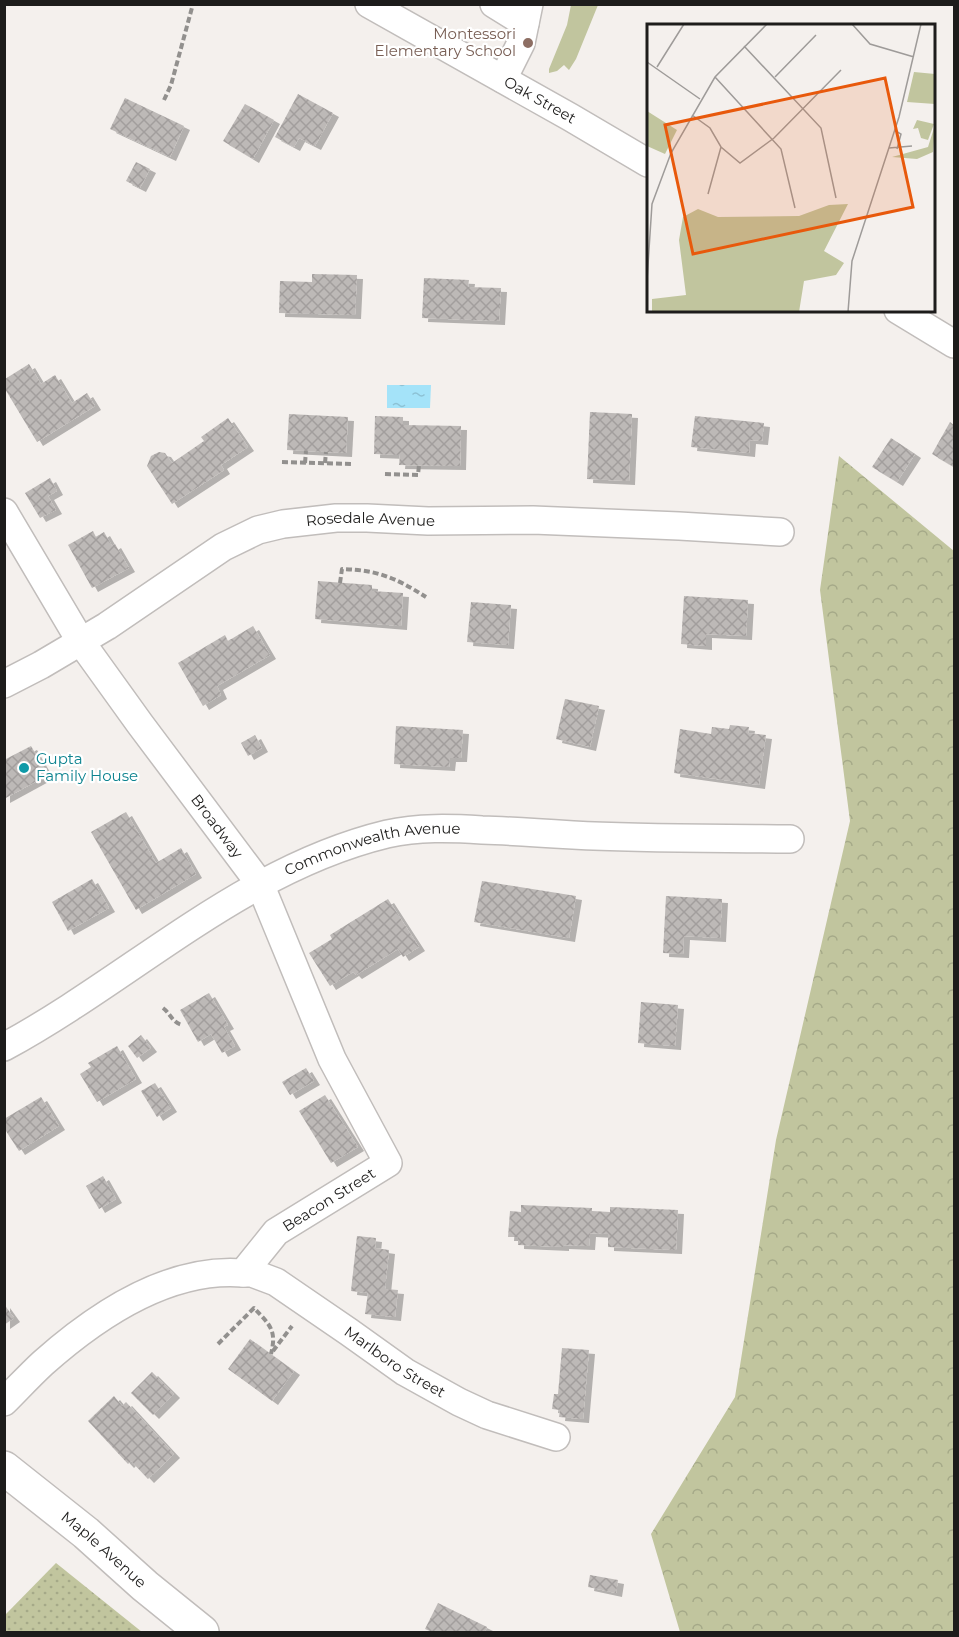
<svg xmlns="http://www.w3.org/2000/svg" width="959" height="1637" font-family="Montserrat,sans-serif">
  <style>
    .grass { fill: #c1c59e }
    .forest { fill: url(#forest-crowns) }
    .park { fill: url(#park-dots) }
    .water { fill: url(#water-ripples) }
    .building { fill: url(#building-cross-hatch); filter: url(#shadow) }
    .lines { fill: none; stroke-linecap: round; stroke-linejoin: round }
    .minor-casing { stroke: #c1bdbb; stroke-width: 30 }
    .major-casing { stroke: #c1bdbb; stroke-width: 36 }
    .path { stroke: #92908e; stroke-width: 4; stroke-dasharray: 6 3; stroke-linecap: butt }
    .minor { stroke: #fff; stroke-width: 27 }
    .major { stroke: #fff; stroke-width: 33 }
    .education-dot { fill: #8d6e63; stroke: #fff; stroke-width: 2 }
    .culture-dot { fill: #0f9aa8; stroke: #fff; stroke-width: 2 }
    .labels { text-anchor: middle; stroke-width: 4.5; stroke-linejoin: round; paint-order: stroke }
    .education-label { font-size: 15px; fill: #785e54; stroke: #fff; text-anchor: end }
    .street-label { font-size: 15px; fill: #1d1c1b; stroke: #fff }
    .culture-label { font-size: 15px; fill: #0d838f; stroke: #fff; text-anchor: start }
    .inset-road { fill: none; stroke: #9e9b99; stroke-width: 1.5 }
    .view { fill: #e8590c; fill-opacity: 0.15; stroke: #e8590c; stroke-width: 3 }
    .inset-edge { fill: none; stroke: #1d1c1b; stroke-width: 3 }
  </style>
  <defs>
    <pattern id="forest-crowns" width="20" height="18" patternUnits="userSpaceOnUse" patternTransform="scale(1.5)"><rect width="20" height="18" fill="#c1c59e"/><path d="M2 6a3 3 0 1 1 6 0M12 15a3 3 0 1 1 6 0" fill="none" stroke="#a5a988"/></pattern>
    <pattern id="park-dots" width="8" height="8" patternUnits="userSpaceOnUse" patternTransform="scale(1.5)"><rect width="8" height="8" fill="#c1c59e"/><path d="M2 2h.1M6 6h.1" fill="none" stroke="#a5a988" stroke-width="1.8" stroke-linecap="round"/></pattern>
    <pattern id="water-ripples" width="26" height="14" patternUnits="userSpaceOnUse" patternTransform="scale(1.5)"><rect width="26" height="14" fill="#a4e3f9"/><path d="M2 4q2-2 4 0t4 0M15 11q2-2 4 0t4 0" fill="none" stroke="#8dc2d5"/></pattern>
    <pattern id="building-cross-hatch" width="8" height="8" patternUnits="userSpaceOnUse" patternTransform="scale(1.5)"><rect width="8" height="8" fill="#bdb9b7"/><path d="M0 0l8 8M0 8l8-8" fill="none" stroke="#a29e9d"/></pattern>
    <filter id="shadow"><feDropShadow dx="6" dy="4" stdDeviation="0" flood-color="#0004"/></filter>
  </defs>
  <rect width="100%" height="100%" fill="#f4f0ed"/>
  <path class="grass" d="M571,5H598L576,59L569,70L564,65L557,71L549,73V69L567,25Z"/>
  <path class="forest" d="M839,456L954,551V1632H680L651,1534L735,1397L776,1140L850,821L820,590Z"/>
  <path class="park" d="M56,1563L142,1632H5V1615Z"/>
  <path class="water" d="M387,385H431L430,408H387Z"/>
  <g class="building">
    <path d="M298,94L333,113L315,146L299,138L294,147L275,137Z"/>
    <path d="M125,98L184,126L170,157L110,129Z"/>
    <path d="M245,104L274,120L253,159L223,141Z"/>
    <path d="M136,162L150,169L140,188L126,181Z"/>
    <path d="M312,274L357,275L355,315L279,313L280,281L312,282Z"/>
    <path d="M424,278L469,280L468,287L501,288L499,321L422,318Z"/>
    <path d="M29,364L41,384L55,375L72,403L87,393L95,406L37,442L5,389V379Z"/>
    <path d="M590,412L632,414L629,481L587,479Z"/>
    <path d="M289,414L348,417L346,453L287,450Z"/>
    <path d="M375,416L403,417V425L461,426L460,466L399,465L400,455L374,454Z"/>
    <path d="M695,416L764,423L762,441L750,440L749,453L691,447Z"/>
    <path d="M228,418L248,447L221,465L224,470L172,504L147,466L151,456L159,452L165,453L172,463L204,441L201,437Z"/>
    <path d="M950,422L954,425V467L932,454Z"/>
    <path d="M891,438L915,454L897,482L872,467Z"/>
    <path d="M50,478L57,491L48,496L56,510L40,518L25,493Z"/>
    <path d="M93,531L96,537L104,532L112,546L115,544L129,568L92,588L68,545Z"/>
    <path d="M318,581L372,585V591L403,593L401,626L315,619Z"/>
    <path d="M684,596L748,600L746,636L706,634V646L681,644Z"/>
    <path d="M471,602L511,605L508,645L467,642Z"/>
    <path d="M253,626L270,655L217,686L221,695L203,706L178,663L225,635L228,641Z"/>
    <path d="M565,699L599,706L590,747L556,739Z"/>
    <path d="M730,725L749,727L748,733L766,735L759,785L674,773L680,729L711,734L712,727L729,729Z"/>
    <path d="M396,726L463,730L461,758H450L449,767L394,764Z"/>
    <path d="M255,735L262,748L248,756L241,743Z"/>
    <path d="M31,746L48,775L4,799V760Z"/>
    <path d="M126,812L156,863L181,848L196,874L136,910L91,832Z"/>
    <path d="M92,879L109,908L68,931L52,902Z"/>
    <path d="M482,881L576,896L569,938L474,922Z"/>
    <path d="M666,896L722,899L720,938L684,936L683,954L663,953Z"/>
    <path d="M388,899L419,947L403,957L398,949L356,975L353,972L330,986L309,953L332,939L330,935Z"/>
    <path d="M209,993L228,1025L224,1027L235,1046L222,1053L211,1034L198,1042L180,1010Z"/>
    <path d="M641,1002L678,1005L675,1046L638,1043Z"/>
    <path d="M141,1035L151,1048L137,1058L128,1046Z"/>
    <path d="M117,1046L136,1079L97,1102L80,1074L91,1067L88,1063Z"/>
    <path d="M306,1068L314,1081L290,1095L282,1082Z"/>
    <path d="M155,1083L171,1108L157,1117L141,1091Z"/>
    <path d="M325,1095L358,1147L331,1163L299,1111Z"/>
    <path d="M41,1097L59,1126L19,1151L4,1128V1119Z"/>
    <path d="M103,1176L116,1199L99,1209L86,1186Z"/>
    <path d="M521,1205L592,1208V1211L610,1212V1207L678,1210L676,1250L608,1247V1234L590,1233L589,1246L563,1245V1247L518,1245V1237H508L510,1211L521,1212Z"/>
    <path d="M357,1236L376,1238L375,1248L389,1250L385,1289L398,1290L395,1317L365,1314L368,1293L351,1291Z"/>
    <path d="M4,1304L14,1318L4,1325Z"/>
    <path d="M250,1339L294,1371L272,1401L228,1369Z"/>
    <path d="M562,1348L589,1350L583,1419L559,1417L560,1410L552,1409L554,1394H558Z"/>
    <path d="M152,1372L174,1394L153,1415L131,1393Z"/>
    <path d="M114,1396L122,1406L126,1402L174,1454L148,1479L131,1461L128,1464L88,1421Z"/>
    <path d="M590,1575L618,1580L616,1593L588,1587Z"/>
    <path d="M438,1603L487,1627L485,1632H432L425,1629Z"/>
  </g>
  <g class="lines">
    <defs>
      <g id="minor">
        <path id="s1" d="M369,4L570,117L648,163"/>
        <path d="M494,4L525,23"/>
        <path d="M503,79L521,43L529,4"/>
        <path d="M898,310L954,344"/>
        <path id="s2" d="M4,512L81,642L140,724L260,884L332,1059L388,1163L276,1232L243,1273C169,1267 97,1315 43,1363C30,1375 17,1389 4,1402"/>
        <path id="s3" d="M4,684L41,665L107,626L223,547L258,530L283,524L336,518H367L428,521L533,520L679,526L780,532"/>
        <path id="s4" d="M4,1047C133,977 242,869 387,834C419,827 450,828 482,830C512,831 543,833 573,835C645,839 718,838 790,839"/>
        <path id="s5" d="M243,1273H252L276,1282L349,1332L405,1372L459,1402L487,1415L556,1437"/>
      </g>
      <g id="major">
        <path id="s6" d="M4,1468L86,1533L145,1586L202,1632"/>
      </g>
    </defs>
    <use href="#minor" class="minor-casing"/>
    <use href="#major" class="major-casing"/>
    <g class="path">
      <path d="M164,100L171,85L193,4"/>
      <path d="M282,462L353,464"/>
      <path d="M305,463L306,451"/>
      <path d="M325,463L326,452"/>
      <path d="M385,474L418,475L419,465"/>
      <path d="M340,583L342,569C378,570 396,578 426,597"/>
      <path d="M163,1008C171,1014 172,1023 183,1025"/>
      <path d="M218,1344L254,1308C270,1325 277,1330 271,1354"/>
      <path d="M273,1351L292,1326"/>
    </g>
    <use href="#minor" class="minor"/>
    <use href="#major" class="major"/>
  </g>
  <circle class="education-dot" cx="528" cy="43" r="6"/>
  <circle class="culture-dot" cx="24" cy="768" r="6"/>
  <g class="labels">
    <g class="education-label">
      <text x="516" y="39">Montessori<tspan x="516" dy="17">Elementary School</tspan></text>
    </g>
    <g class="street-label">
      <text dy="5" stroke="none"><textPath href="#s1" startOffset="196">Oak Street</textPath></text>
      <text dy="5" stroke="none"><textPath href="#s3" startOffset="411">Rosedale Avenue</textPath></text>
      <text dy="5" stroke="none"><textPath href="#s2" startOffset="380">Broadway</textPath></text>
      <text dy="5" stroke="none"><textPath href="#s4" startOffset="423">Commonwealth Avenue</textPath></text>
      <text transform="translate(329 1200) rotate(-32)" y="5">Beacon Street</text>
      <text dy="5" stroke="none"><textPath href="#s5" startOffset="178">Marlboro Street</textPath></text>
      <text dy="5" stroke="none"><textPath href="#s6" startOffset="129">Maple Avenue</textPath></text>
    </g>
    <g class="culture-label">
      <text x="36" y="764">Gupta<tspan x="36" dy="17">Family House</tspan></text>
    </g>
  </g>
  <g transform="translate(647 24)">
    <rect width="288" height="288" fill="#f4f0ed"/>
    <path d="M267,48L288,50V80L260,78ZM288,101L286,128L270,135L245,133L281,123Z" fill="#c1c59e"/>
    <path d="M201,180L177,227L197,239L189,251L157,257L152,288H5V275L39,271L32,216L36,193L51,185L71,193L152,192L182,181Z" fill="#c1c59e"/>
    <path d="M0,87L30,106L18,130L0,122ZM270,96L287,100L281,116L274,114L271,104L266,105Z" fill="#c1c59e"/>
    <path class="inset-road" d="M205,0L223,20L267,33M97,22L174,104L189,174M0,38L53,75M10,43L37,0M68,53L134,125L148,184M128,53L169,11M45,91L63,104L74,123L93,139L127,114L194,46M247,106L254,110L250,125M242,124L265,122M61,170L74,123M0,256L5,180L24,129L68,53L120,0M201,288L205,237L252,93L274,0"/>
    <path class="view" d="M238,54L266,183L46,230L18,101Z"/>
    <rect width="288" height="288" class="inset-edge"/>
  </g>
  <rect width="959" height="1637" fill="none" stroke="#1d1c1b" stroke-width="12"/>
</svg>
